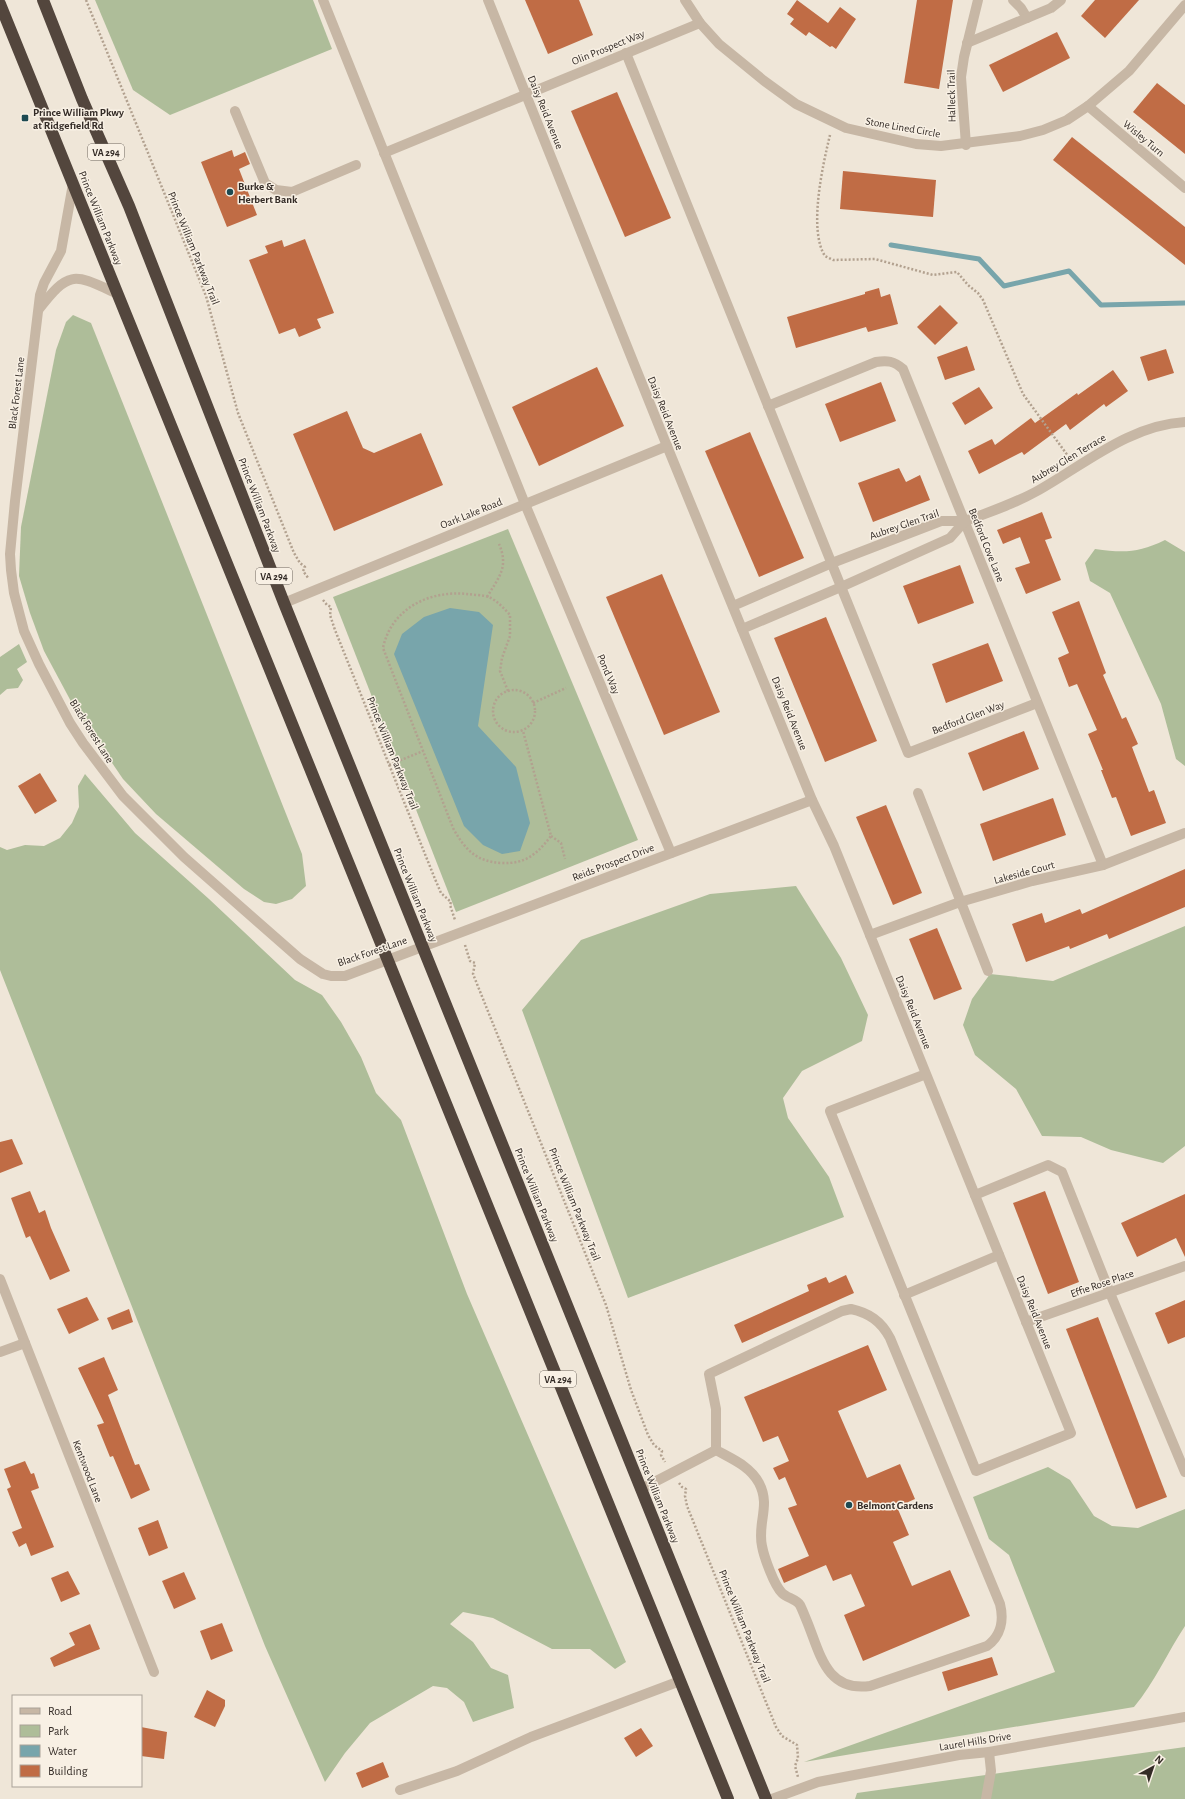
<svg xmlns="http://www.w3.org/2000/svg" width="1185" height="1799" font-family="'Alegreya Sans',sans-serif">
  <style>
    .green { fill: #aebd99 }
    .water { fill: #78a5ab }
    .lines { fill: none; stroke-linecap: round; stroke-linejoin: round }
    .stream { stroke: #78a5ab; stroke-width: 5 }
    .building { fill: #c06c45 }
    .path { stroke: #b2a18f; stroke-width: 2.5; stroke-dasharray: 2 2; stroke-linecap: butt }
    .minor { stroke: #c7b7a5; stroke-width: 10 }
    .highway { stroke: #53463d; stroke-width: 12 }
    .poi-dot { fill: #1d4a52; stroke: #f8f0e4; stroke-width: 1.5 }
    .labels { text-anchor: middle; stroke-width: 3; stroke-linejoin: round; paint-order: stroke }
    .shield { fill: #f8f0e4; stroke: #6e665f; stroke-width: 1 }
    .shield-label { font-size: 10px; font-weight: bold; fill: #332b26 }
    .street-label { font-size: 11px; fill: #332b26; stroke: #f8f0e4 }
    .poi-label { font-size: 11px; font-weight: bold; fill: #332b26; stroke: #f8f0e4; text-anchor: start }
  </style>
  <rect width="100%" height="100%" fill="#efe6d8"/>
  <g class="green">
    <path d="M95,0H313L332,49L170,115L133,90Z"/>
    <path d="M73,315L91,323L302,854L306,886L292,899L276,904L264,902L244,889L156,814L123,779L74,707L44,651L30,613L19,576L21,527L56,350L66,322Z"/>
    <path d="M508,529L638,840L456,912L333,597Z"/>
    <path d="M1165,540L1185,552V766L1176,759L1161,704L1110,593L1090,581L1085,563L1095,549C1124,553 1138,553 1165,540Z"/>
    <path d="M19,644L27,662L17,669L23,680L18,688L7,689L0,695V657Z"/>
    <path d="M85,774L135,833L209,899L295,980L322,995L341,1022L361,1057L376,1093L401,1120L467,1294L626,1662L615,1669L590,1649H552L493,1618L463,1612L450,1624L473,1642L491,1668L508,1675L514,1708L473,1722L464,1702L447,1688L433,1686L370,1723L345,1753L325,1782L265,1646L0,970V847L7,850L25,845L44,846L60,838L72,823L79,807L78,786Z"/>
    <path d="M796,886L841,958L868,1015L862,1041L802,1071L783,1098L788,1118L829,1177L844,1217L628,1298L522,1010L581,940L710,894Z"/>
    <path d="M1185,926V1146L1163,1163L1111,1150L1081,1137L1042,1136L1016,1089L975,1055L963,1025L972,999L990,974L1053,981Z"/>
    <path d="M1048,1467L1070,1480L1094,1516L1112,1526L1138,1528L1185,1509V1626C1167,1653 1155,1682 1134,1707L804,1762L1055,1672L1009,1555L989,1539L973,1497Z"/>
    <path d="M1185,1747V1799H855L857,1793Z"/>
  </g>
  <path class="water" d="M450,608L479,612L493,625L478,726L516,767L530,823L520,851L502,854L483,845L464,826L394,654L402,634L424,617Z"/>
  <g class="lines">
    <path class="stream" d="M891,245L979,259L1004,286L1069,271L1101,305L1185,303"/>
  </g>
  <g class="building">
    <path d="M525,0H579L593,35L548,54Z"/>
    <path d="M797,0L828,23L840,7L856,19L836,49L832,46L830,47L809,32L806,36L790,24L794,19L787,14Z"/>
    <path d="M917,0H953L939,89L904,83Z"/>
    <path d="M1095,0H1139L1105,38L1081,16Z"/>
    <path d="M1057,32L1070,58L1003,92L989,65Z"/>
    <path d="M1157,83L1185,105V154L1133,112Z"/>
    <path d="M617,92L671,218L625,237L571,111Z"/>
    <path d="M1072,137L1185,227V265L1053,160Z"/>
    <path d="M232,150L234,157L245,152L250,164L239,169L257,215L227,227L201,162Z"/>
    <path d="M843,171L936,180L933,217L840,209Z"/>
    <path d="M305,239L334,313L317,319L321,328L299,337L295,328L279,334L249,260L268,253L265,246L282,240L284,247Z"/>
    <path d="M879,288L881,297L890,294L898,324L868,332L866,327L796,348L787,317L865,294V292Z"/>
    <path d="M940,305L958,323L935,345L917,327Z"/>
    <path d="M967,346L975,370L945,380L937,357Z"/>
    <path d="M1166,349L1174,373L1148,381L1140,357Z"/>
    <path d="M597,367L624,426L539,466L512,407Z"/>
    <path d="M1113,370L1128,391L1106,407L1104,404L1070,430L1066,424L1024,455L1022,452L979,474L968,451L992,439L995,445L1031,418L1035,423L1077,393L1078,395Z"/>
    <path d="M881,382L896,421L840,442L825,404Z"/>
    <path d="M979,387L993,408L965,425L952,403Z"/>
    <path d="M347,411L363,448L374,453L421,433L443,485L334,531L293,434Z"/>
    <path d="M750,432L804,558L759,577L705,451Z"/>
    <path d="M899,468L906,482L920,475L930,500L873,522L858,483Z"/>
    <path d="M1042,512L1052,538L1045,540L1061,580L1026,594L1015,568L1030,563L1020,537L1003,544L997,530Z"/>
    <path d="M960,565L974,603L918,624L903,586Z"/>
    <path d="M662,574L720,712L664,735L606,597Z"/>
    <path d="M1079,601L1106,673L1103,675L1122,719L1126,717L1138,744L1132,747L1149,792L1154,790L1166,823L1131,836L1116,797L1112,798L1101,770H1103L1088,734L1097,730L1077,684L1069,687L1058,658L1069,653L1052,612Z"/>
    <path d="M826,617L877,741L825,762L774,638Z"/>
    <path d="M988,643L1003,681L946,703L932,664Z"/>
    <path d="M1024,731L1039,769L983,791L968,753Z"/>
    <path d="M40,773L57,801L35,814L18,786Z"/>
    <path d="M1053,798L1066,835L993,861L980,824Z"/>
    <path d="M886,805L922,893L893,905L856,817Z"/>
    <path d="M1185,869V907L1109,939L1107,934L1070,949L1069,946L1026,962L1012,924L1042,913L1045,923L1080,909L1082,914Z"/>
    <path d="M937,928L962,989L934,1000L909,939Z"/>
    <path d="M12,1139L23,1164L0,1173V1142Z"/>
    <path d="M30,1191L39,1213L45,1210L51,1228L70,1271L50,1280L30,1236L26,1238L11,1198Z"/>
    <path d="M1045,1191L1079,1282L1048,1294L1013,1203Z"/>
    <path d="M1185,1194V1257L1176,1238L1137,1257L1121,1223Z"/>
    <path d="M846,1275L854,1293L742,1343L734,1325L809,1291L807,1285L826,1277L829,1283Z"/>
    <path d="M87,1297L99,1320L69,1334L57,1309Z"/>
    <path d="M1185,1300V1337L1168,1344L1155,1313Z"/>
    <path d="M129,1309L133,1322L112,1330L107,1318Z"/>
    <path d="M1098,1317L1167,1497L1136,1509L1066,1329Z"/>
    <path d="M868,1345L887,1390L838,1411L867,1478L900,1464L915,1499L897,1507L909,1535L893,1542L912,1586L950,1570L970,1616L863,1661L844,1615L865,1606L851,1574L833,1581L826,1565L784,1583L778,1569L809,1556L788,1508L797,1505L785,1477L779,1480L773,1468L789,1461L778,1436L763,1442L744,1397Z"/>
    <path d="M104,1357L118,1390L108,1395L135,1465L139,1464L150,1490L131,1499L113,1456L110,1457L97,1425L104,1423L78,1368Z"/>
    <path d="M25,1461L31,1474L34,1473L39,1488L31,1491L54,1547L31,1556L26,1543L19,1547L12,1532L22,1528L7,1489L11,1487L4,1469Z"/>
    <path d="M158,1520L168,1548L149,1556L138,1528Z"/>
    <path d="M68,1571L80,1594L61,1602L51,1578Z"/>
    <path d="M184,1572L196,1599L174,1609L162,1581Z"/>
    <path d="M222,1623L233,1651L211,1660L200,1631Z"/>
    <path d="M90,1624L100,1649L54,1667L50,1658L75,1645L69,1633Z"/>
    <path d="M992,1657L998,1675L948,1691L942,1672Z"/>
    <path d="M207,1690L225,1700V1706L215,1727L194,1717Z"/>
    <path d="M141,1727L167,1732L164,1759L141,1756Z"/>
    <path d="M641,1728L653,1746L636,1757L624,1738Z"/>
    <path d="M383,1762L389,1777L362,1788L356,1773Z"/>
  </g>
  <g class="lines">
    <g class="path">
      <path d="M86,0L206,296L238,413L294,553L300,563L305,567L303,571L309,579"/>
      <path d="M830,135C823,164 808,230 825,256L833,260L875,259L933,275L957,272L968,285L978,293L983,300L1023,394L1068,456"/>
      <path d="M487,597C499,577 509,567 499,544"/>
      <path d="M323,600L327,605L331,607L330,615L335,630L435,879L441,893L451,902L450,905L455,920"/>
      <circle cx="514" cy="711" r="21"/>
      <path d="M508,691L500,671L502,658L510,636V615C504,608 497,601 489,597C483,595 474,595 467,594C429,590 391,609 383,648L453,828C465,850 477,862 502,863C526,864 537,854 551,836L523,731"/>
      <path d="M533,703L566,688"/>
      <path d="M389,765L423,751"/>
      <path d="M551,836L561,843L565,859"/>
      <path d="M465,945L470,961L475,963L473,974L606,1305L631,1390L648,1435L654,1445L662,1451L661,1455L665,1462"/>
      <path d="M679,1483L682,1487L686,1489L685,1496L687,1506L776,1727L782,1736L797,1745L798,1758L795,1766L798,1777"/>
    </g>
    <g class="minor">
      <path d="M323,0L525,504L671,853"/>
      <path d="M488,0L667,446L812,800L834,846L1071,1433L976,1471L830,1111L926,1074"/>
      <path d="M685,0L700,23L719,44L763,80L796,104L846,128L916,144L941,146L1020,136L1043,130L1067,120L1088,106L1129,71L1185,5"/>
      <path d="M1013,0L1021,8L1027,18"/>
      <path d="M967,43L1051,8L1061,0"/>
      <path d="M626,53L908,753L1037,703"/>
      <path d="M1088,106L1185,188"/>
      <path d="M235,111L265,183L276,190L292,192L356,165"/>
      <path d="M966,145L961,77L964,57L978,0"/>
      <path d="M384,153L700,23"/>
      <path d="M73,184L61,251L44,283L40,295L15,501L10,554L11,570L14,593L24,631L39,664L70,723L83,743L123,796L184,857L300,959L323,974L331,976H345L812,800"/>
      <path d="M39,309C70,269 74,274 118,294"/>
      <path d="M768,406L876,362C887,360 894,361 903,369L1103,865"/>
      <path d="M965,521C990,512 1016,503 1039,490C1085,464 1130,425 1185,422"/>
      <path d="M284,603L667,446"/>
      <path d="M733,606L832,563L941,521H965L950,538L841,587L742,629"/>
      <path d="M918,793L988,971"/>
      <path d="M870,935L960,902L1032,881L1103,865L1185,833"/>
      <path d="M975,1195L1048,1165L1062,1172L1110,1293L1185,1472"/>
      <path d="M0,1279L154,1672"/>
      <path d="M904,1295L999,1255"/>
      <path d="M851,1309C869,1313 881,1321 890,1338L1000,1604C1004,1620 1001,1636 987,1646L870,1686C825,1692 820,1652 806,1619C804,1614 802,1609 800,1605C796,1599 787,1598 782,1593C774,1585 764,1557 762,1546C757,1523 771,1506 759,1483C750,1466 732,1459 716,1450V1409L709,1374L842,1311Z"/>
      <path d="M1026,1322L1185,1266"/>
      <path d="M0,1352L25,1343"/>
      <path d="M641,1489L716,1450"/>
      <path d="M400,1790L457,1771L531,1737L680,1681"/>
      <path d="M772,1799L818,1782L959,1755L989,1752L1185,1717"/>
      <path d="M986,1799L991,1771L989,1752"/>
    </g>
    <g class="highway">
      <path d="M43,0L82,99L129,206L284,603L766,1799"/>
      <path d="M0,4L728,1799"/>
    </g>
  </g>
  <g class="poi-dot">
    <rect x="21" y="114" width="8" height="8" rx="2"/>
    <circle cx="230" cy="192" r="4"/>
    <circle cx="849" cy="1505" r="4"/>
  </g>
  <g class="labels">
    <g class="shield">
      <rect x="88" y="144" width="36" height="16" rx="3"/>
      <rect x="256" y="568" width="36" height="16" rx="3"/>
      <rect x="540" y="1371" width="36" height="16" rx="3"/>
    </g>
    <g class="shield-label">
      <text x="106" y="156">VA 294</text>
      <text x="274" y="580">VA 294</text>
      <text x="558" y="1383">VA 294</text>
    </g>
    <g class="street-label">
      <text transform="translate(608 47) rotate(-22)" y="4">Olin Prospect Way</text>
      <text transform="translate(951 96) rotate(-91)" y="4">Halleck Trail</text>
      <text transform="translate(546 112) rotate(68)" y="4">Daisy Reid Avenue</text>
      <text transform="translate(903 127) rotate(10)" y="4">Stone Lined Circle</text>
      <text transform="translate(1144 138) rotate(40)" y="4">Wisley Turn</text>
      <text transform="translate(101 218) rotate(68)" y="4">Prince William Parkway</text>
      <text transform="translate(194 248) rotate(68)" y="4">Prince William Parkway Trail</text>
      <text transform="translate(16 393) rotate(-83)" y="4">Black Forest Lane</text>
      <text transform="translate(666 413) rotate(68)" y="4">Daisy Reid Avenue</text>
      <text transform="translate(1068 458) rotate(-31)" y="4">Aubrey Glen Terrace</text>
      <text transform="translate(260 505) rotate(69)" y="4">Prince William Parkway</text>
      <text transform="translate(471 513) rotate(-22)" y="4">Oark Lake Road</text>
      <text transform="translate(904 524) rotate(-19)" y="4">Aubrey Glen Trail</text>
      <text transform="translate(987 545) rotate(68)" y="4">Bedford Cove Lane</text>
      <text transform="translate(609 674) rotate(67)" y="4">Pond Way</text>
      <text transform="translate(790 713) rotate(68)" y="4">Daisy Reid Avenue</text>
      <text transform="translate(968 717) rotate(-21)" y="4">Bedford Glen Way</text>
      <text transform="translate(92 731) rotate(58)" y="4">Black Forest Lane</text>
      <text transform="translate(393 753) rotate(68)" y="4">Prince William Parkway Trail</text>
      <text transform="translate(613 862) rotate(-21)" y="4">Reids Prospect Drive</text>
      <text transform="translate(1024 872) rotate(-15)" y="4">Lakeside Court</text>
      <text transform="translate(416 895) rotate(68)" y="4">Prince William Parkway</text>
      <text transform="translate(372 951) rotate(-19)" y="4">Black Forest Lane</text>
      <text transform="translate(914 1012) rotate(68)" y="4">Daisy Reid Avenue</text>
      <text transform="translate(537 1195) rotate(68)" y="4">Prince William Parkway</text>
      <text transform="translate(575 1204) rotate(68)" y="4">Prince William Parkway Trail</text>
      <text transform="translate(1102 1283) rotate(-19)" y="4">Effie Rose Place</text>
      <text transform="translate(1035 1312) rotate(68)" y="4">Daisy Reid Avenue</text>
      <text transform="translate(88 1471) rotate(69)" y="4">Kentwood Lane</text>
      <text transform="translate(658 1496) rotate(68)" y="4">Prince William Parkway</text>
      <text transform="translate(745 1626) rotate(68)" y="4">Prince William Parkway Trail</text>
      <text transform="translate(975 1741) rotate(-9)" y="4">Laurel Hills Drive</text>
    </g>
    <g class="poi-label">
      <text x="33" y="116">Prince William Pkwy<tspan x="33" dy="13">at Ridgefield Rd</tspan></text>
      <text x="238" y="190">Burke &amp;<tspan x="238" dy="13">Herbert Bank</tspan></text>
      <text x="857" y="1509">Belmont Gardens</text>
    </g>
  </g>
  <rect x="12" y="1695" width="130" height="92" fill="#f8f0e4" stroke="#a9a198"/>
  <rect x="20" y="1708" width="20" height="6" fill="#c7b7a5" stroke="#a9a198"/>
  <text x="48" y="1715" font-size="12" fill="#332b26">Road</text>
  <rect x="20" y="1725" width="20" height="12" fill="#aebd99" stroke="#a9a198"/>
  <text x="48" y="1735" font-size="12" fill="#332b26">Park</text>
  <rect x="20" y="1745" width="20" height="12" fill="#78a5ab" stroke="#a9a198"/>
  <text x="48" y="1755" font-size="12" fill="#332b26">Water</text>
  <rect x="20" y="1765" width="20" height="12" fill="#c06c45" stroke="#a9a198"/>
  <text x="48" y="1775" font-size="12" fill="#332b26">Building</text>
  <g transform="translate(1153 1767) rotate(40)" stroke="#f8f0e4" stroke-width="3" paint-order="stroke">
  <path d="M0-3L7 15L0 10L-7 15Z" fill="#332b26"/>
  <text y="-6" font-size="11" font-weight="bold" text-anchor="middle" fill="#332b26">N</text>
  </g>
</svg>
